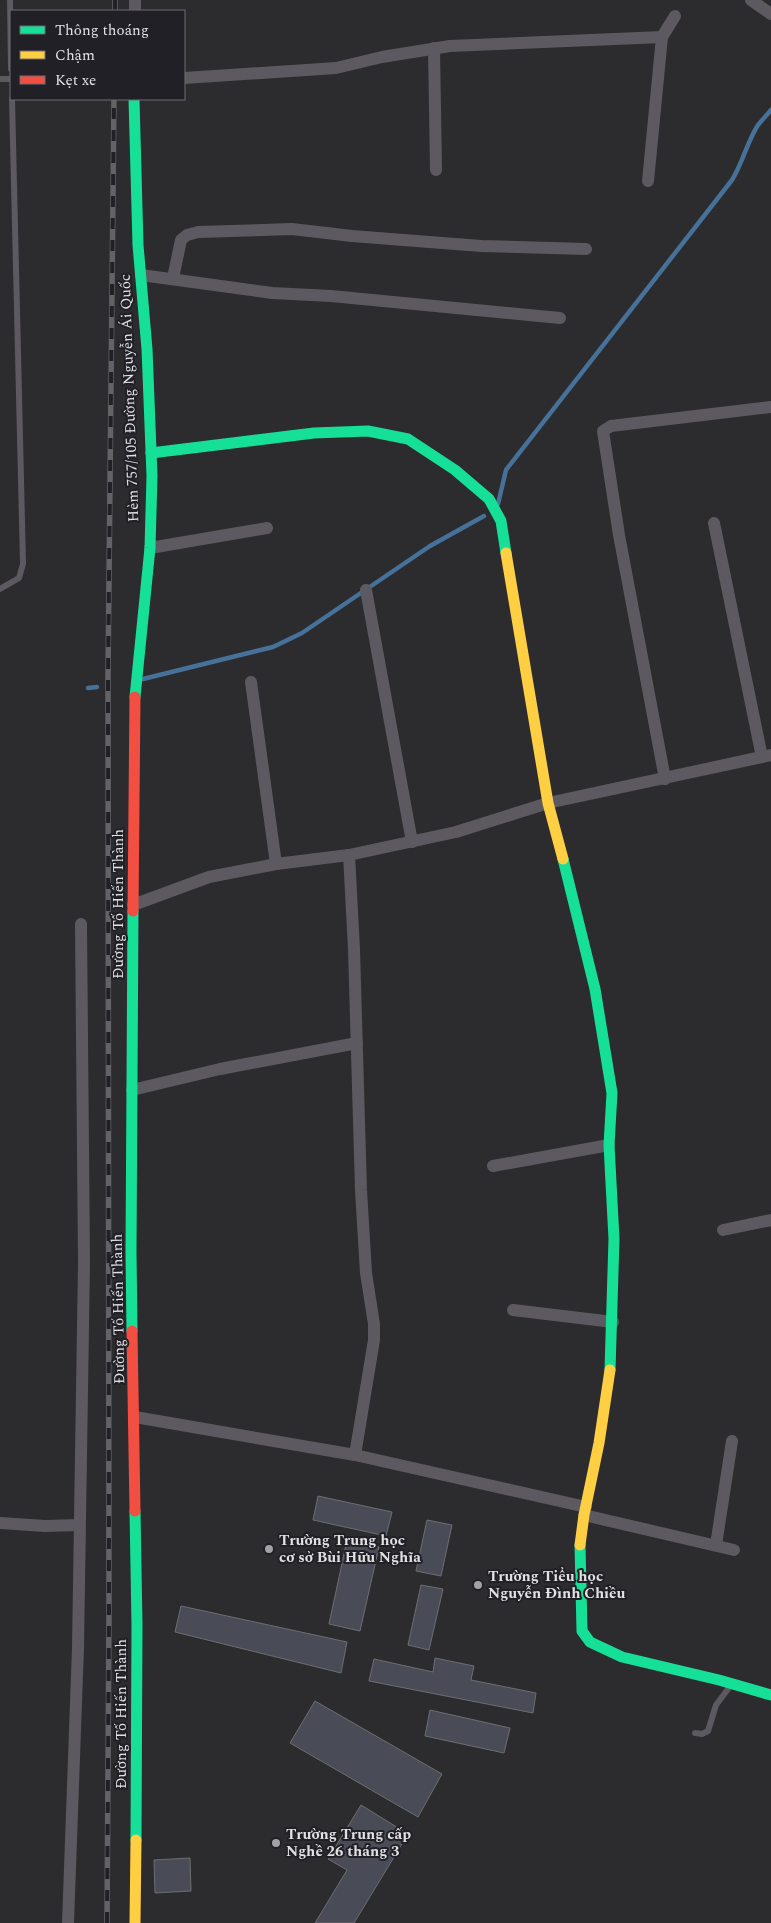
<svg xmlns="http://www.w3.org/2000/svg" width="771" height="1923" font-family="Spectral,serif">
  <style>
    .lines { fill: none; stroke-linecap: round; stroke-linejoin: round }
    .stream { stroke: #467199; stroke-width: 4.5 }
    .building { fill: #494b57; stroke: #6e6e71 }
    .lane { stroke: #5d5960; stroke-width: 6 }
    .street { stroke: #5d5960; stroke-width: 12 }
    .fast { stroke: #16e098; stroke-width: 11 }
    .slow { stroke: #ffcf43; stroke-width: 11 }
    .jam { stroke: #f24e42; stroke-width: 11 }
    .rail-casing { stroke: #636265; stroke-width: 5.5 }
    .rail { stroke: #212026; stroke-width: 4; stroke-dasharray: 11; stroke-linecap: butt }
    .poi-dot { fill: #a2a1a4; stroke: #212026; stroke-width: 2 }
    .labels { text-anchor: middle; stroke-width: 4; stroke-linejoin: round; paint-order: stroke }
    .street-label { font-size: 15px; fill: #e1e1e4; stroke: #212026 }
    .poi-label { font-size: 15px; font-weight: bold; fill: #e1e1e4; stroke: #212026; text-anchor: start }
  </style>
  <rect width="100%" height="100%" fill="#2c2b2e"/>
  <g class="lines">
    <g class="stream">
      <path d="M498,504L506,470L732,180C743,162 747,142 758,125C762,120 767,115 771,110"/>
      <path d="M143,679L273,647L302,633L430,546L484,516"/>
      <path d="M88,688L97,687"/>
    </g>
  </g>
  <g class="building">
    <path d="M318,1496L392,1512L386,1536L313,1520Z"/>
    <path d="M427,1520L452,1525L441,1576L416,1571Z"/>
    <path d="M347,1540L379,1547L360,1631L329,1624Z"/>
    <path d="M421,1585L443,1589L429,1650L408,1645Z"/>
    <path d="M181,1606L347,1642L341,1673L175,1632Z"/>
    <path d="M435,1658L474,1666L471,1680L536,1693L533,1713L369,1681L374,1659L433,1672Z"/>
    <path d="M315,1701L442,1774L418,1817L290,1743Z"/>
    <path d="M430,1710L510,1728L504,1753L425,1736Z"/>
    <path d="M361,1805L408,1834L354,1923H315L347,1870L328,1859Z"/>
    <path d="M190,1858L191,1891L155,1893L154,1860Z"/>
  </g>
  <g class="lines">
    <g class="lane">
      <path d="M10,0L11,69"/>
      <path d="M0,79H11"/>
      <path d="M0,589L19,578L23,564L12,99"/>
      <path d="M695,1733L702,1734L708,1731L716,1705L731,1685"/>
    </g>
    <g class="street">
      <path d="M751,0L771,14"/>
      <path d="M135,11V0"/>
      <path d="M434,48L436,170"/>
      <path d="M184,78L336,68L382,57L450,46L662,37"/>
      <path d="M648,181L662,37L675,16"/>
      <path d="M141,275L272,293L331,296L560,318"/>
      <path d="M173,278L181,240L187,235L198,232L292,229L352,236L481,246L586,249"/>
      <path d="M714,523L762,757"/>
      <path d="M150,548L267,528"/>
      <path d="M366,590L412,842"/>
      <path d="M251,682L276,864"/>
      <path d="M665,779L619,535L603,431L611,426L771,407"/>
      <path d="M349,855L354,949L361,1190L366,1273L374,1324V1340L355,1455"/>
      <path d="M133,905L209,877L276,864L349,855L456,832L548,803L771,755"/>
      <path d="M132,1090L220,1069L357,1043"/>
      <path d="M493,1166L609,1145"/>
      <path d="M723,1230L771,1220"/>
      <path d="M513,1310L613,1322"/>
      <path d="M135,1417L355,1455L586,1507"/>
      <path d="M584,1515L734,1550"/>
      <path d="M0,1523L45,1526L79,1525"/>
      <path d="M716,1545L732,1441"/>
      <path d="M68,1923L78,1648L84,1262L81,924"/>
    </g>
    <g class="fast">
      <path d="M134,99L138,245L147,349L152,476L150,548L135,697"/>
      <path d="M151,453L314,433L368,431L408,439L455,470L489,499L501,521L506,553"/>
      <path d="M563,859L595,989L612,1093L609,1145L614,1239L610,1370"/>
      <path d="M132,1331L131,1252L133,911"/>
      <path d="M135,1511L137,1625L136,1840"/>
      <path d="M580,1545L582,1631L590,1642L622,1657L719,1680L771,1695"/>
    </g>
    <g class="slow">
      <path d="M506,553L548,803L563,859"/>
      <path d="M580,1545L584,1515L599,1443L610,1370"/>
      <path d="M135,1923L136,1840"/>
    </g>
    <g class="jam">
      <path d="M133,911L135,697"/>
      <path d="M132,1331L135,1511"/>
    </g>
    <defs>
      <g id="rail">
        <path d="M115,11V0"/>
        <path d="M107,1923L109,1615L108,677L114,99"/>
      </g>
    </defs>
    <use href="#rail" class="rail-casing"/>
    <use href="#rail" class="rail"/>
  </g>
  <g class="poi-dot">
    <circle cx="269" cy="1549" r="5"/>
    <circle cx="478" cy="1585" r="5"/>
    <circle cx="276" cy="1843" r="5"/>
  </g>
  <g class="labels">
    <g class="street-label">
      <text transform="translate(129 398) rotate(-92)" y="5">Hẻm 757/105 Đường Nguyễn Ái Quốc</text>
      <text transform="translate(118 904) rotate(-90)" y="5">Đường Tố Hiến Thành</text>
      <text transform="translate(118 1309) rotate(-91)" y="5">Đường Tố Hiến Thành</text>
      <text transform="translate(121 1714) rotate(-90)" y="5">Đường Tố Hiến Thành</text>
    </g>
    <g class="poi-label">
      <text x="279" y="1545">Trường Trung học<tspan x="279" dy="17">cơ sở Bùi Hữu Nghĩa</tspan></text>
      <text x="488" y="1581">Trường Tiểu học<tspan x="488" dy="17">Nguyễn Đình Chiều</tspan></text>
      <text x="286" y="1839">Trường Trung cấp<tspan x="286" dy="17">Nghề 26 tháng 3</tspan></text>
    </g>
  </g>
  <rect x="10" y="10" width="175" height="90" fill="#212026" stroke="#6e6d72"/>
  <rect x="20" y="26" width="25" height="8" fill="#16e098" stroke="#6e6d72"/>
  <text x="55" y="35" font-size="15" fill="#e1e1e4">Thông thoáng</text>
  <rect x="20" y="51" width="25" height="8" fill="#ffcf43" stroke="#6e6d72"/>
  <text x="55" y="60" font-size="15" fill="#e1e1e4">Chậm</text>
  <rect x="20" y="76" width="25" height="8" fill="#f24e42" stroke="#6e6d72"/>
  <text x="55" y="85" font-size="15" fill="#e1e1e4">Kẹt xe</text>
</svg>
